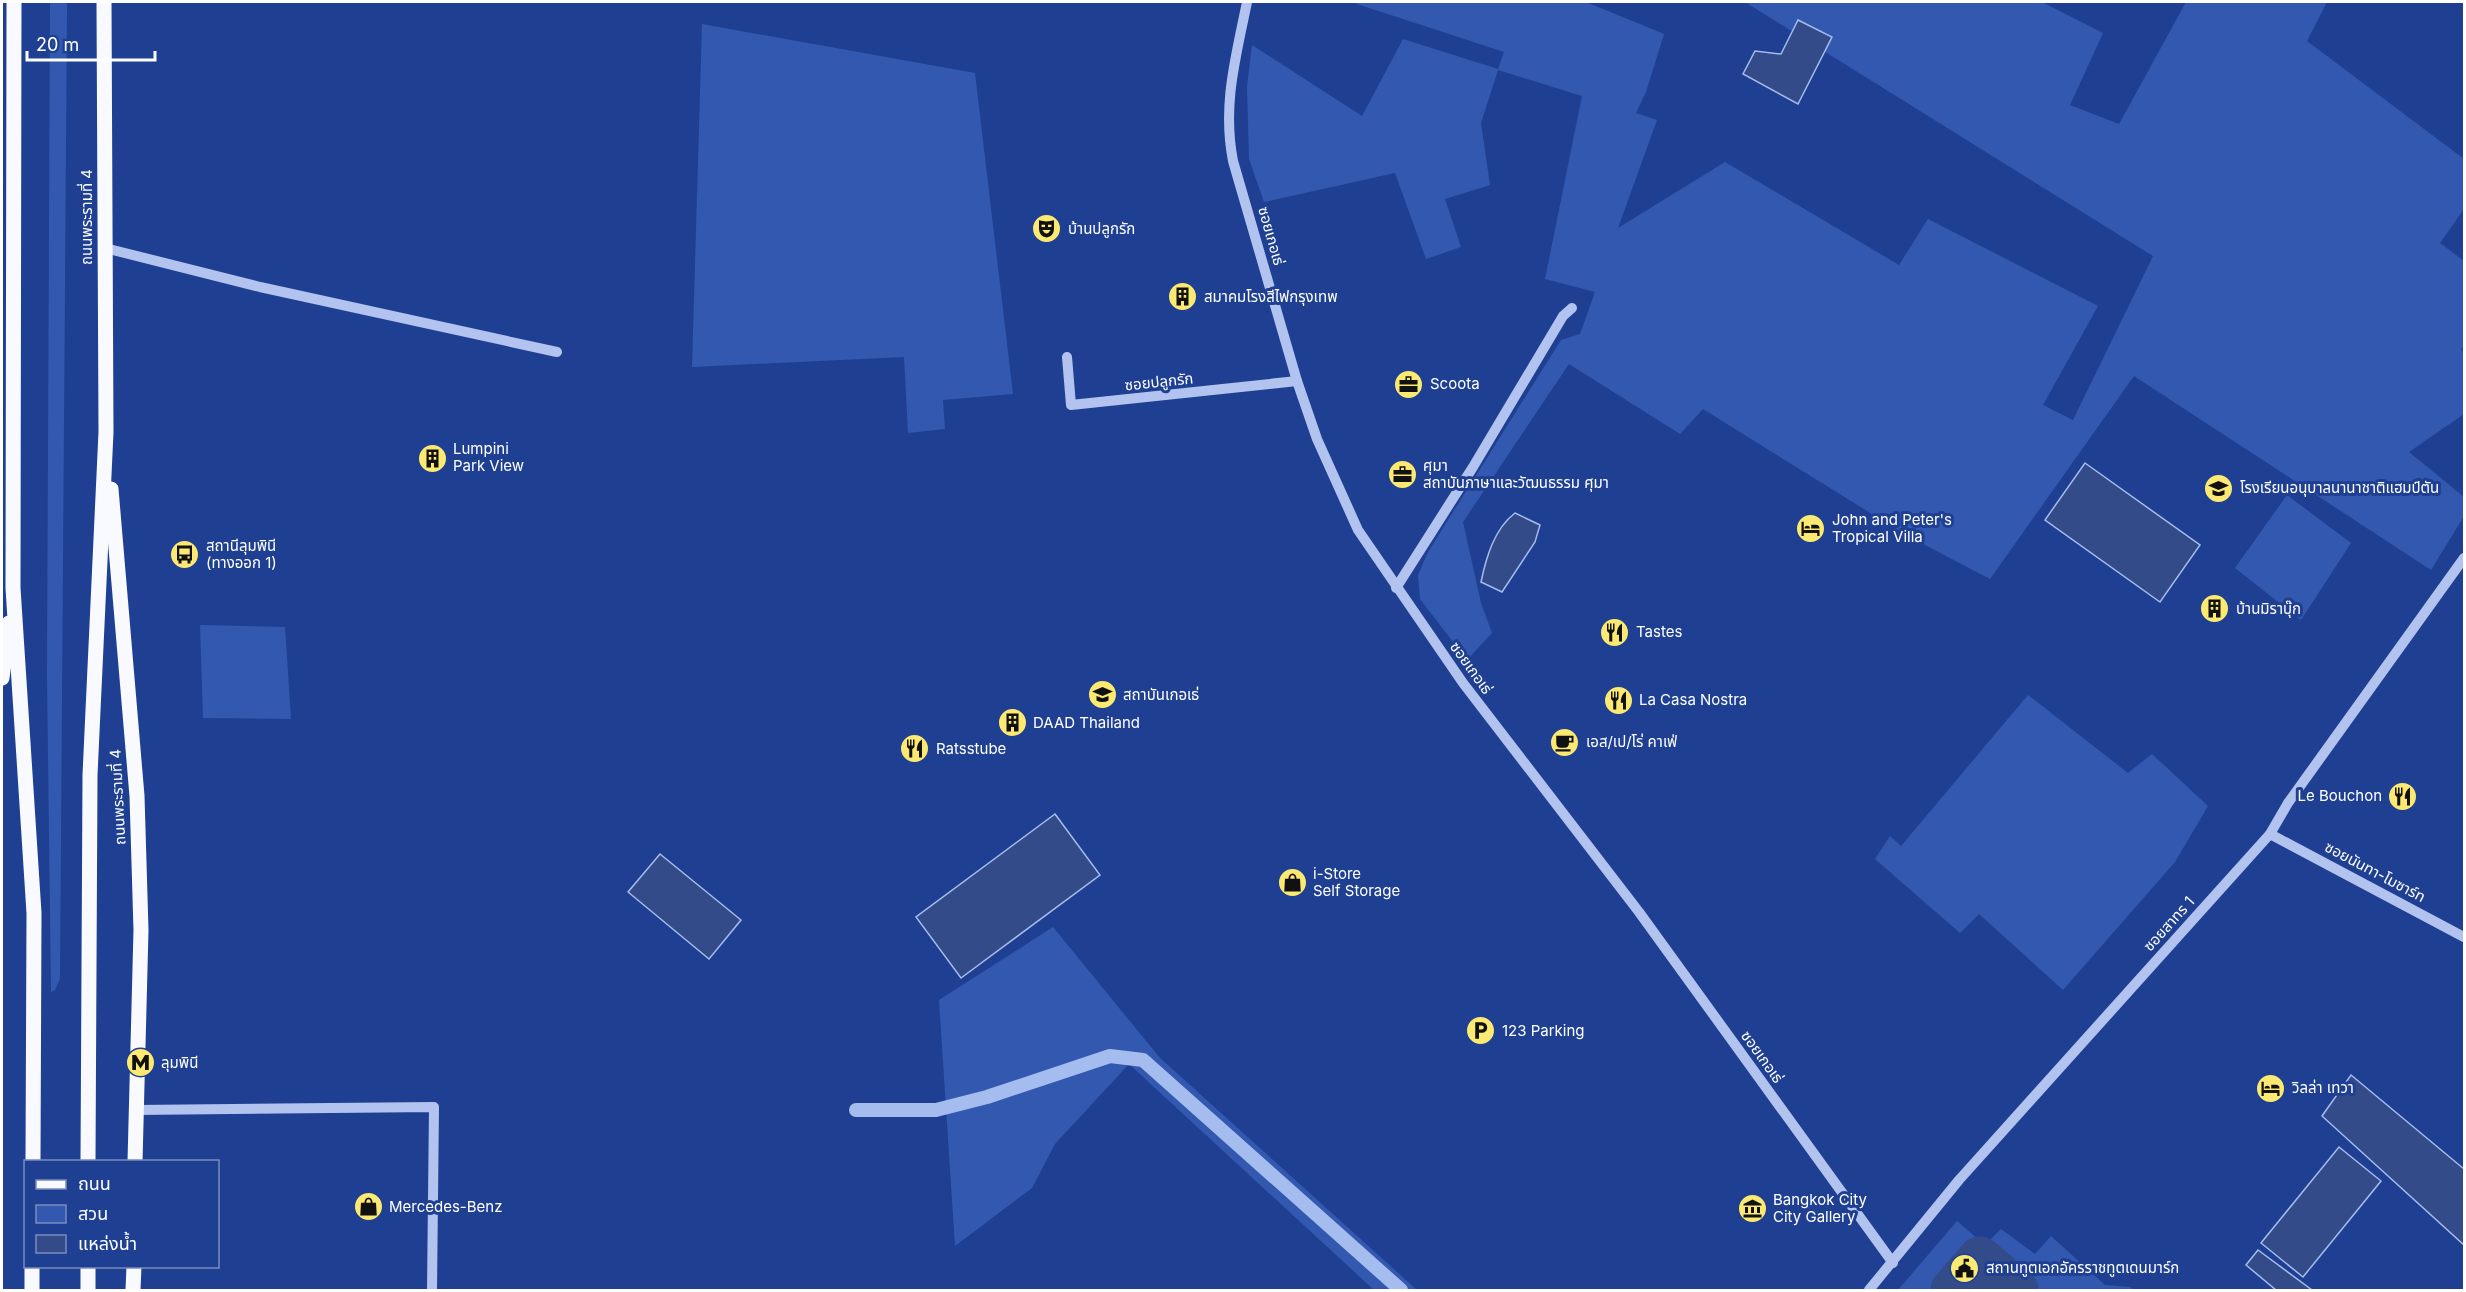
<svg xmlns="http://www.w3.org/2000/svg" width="2466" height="1292" font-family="Inter,'Noto Sans Thai',sans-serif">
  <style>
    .green { fill: #3358b0 }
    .water { fill: #344b89; stroke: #a5bcef; stroke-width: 1.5 }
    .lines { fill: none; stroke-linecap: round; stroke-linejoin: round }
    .stream { stroke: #a5bcef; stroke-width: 14 }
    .canal { stroke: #344b89; stroke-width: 45 }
    .minor { stroke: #b1c3ee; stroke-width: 10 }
    .major { stroke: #f8faff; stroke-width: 15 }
    .labels { text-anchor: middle; stroke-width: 6; stroke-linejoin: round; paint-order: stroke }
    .street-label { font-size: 15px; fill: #fff; stroke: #1f4092 }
    .poi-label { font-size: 15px; fill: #fff; stroke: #1f4092; text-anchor: start }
  </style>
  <rect width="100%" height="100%" fill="#1f4092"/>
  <g class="green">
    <path d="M50,2H67L60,979L55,990L51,992L47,675Z"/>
    <path d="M1351,2H1586L1664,34L1646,92L1636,113L1657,120L1618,228L1725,162L1899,265L1928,219L2098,306L2043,405L2073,420L2153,256L1745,2H2042L2103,33L2070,105L2119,124L2186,2H2327L2307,41L2464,159V209L2440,243L2464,261V345L2461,350L2464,353V414L2409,452L2464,497V516L2431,570L2134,376L1990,579L1904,534L1703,409L1680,434L1569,364L1463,522L1481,603L1492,633L1467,660L1420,599L1418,575L1428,552L1561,340L1580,334L1595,292L1545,279L1582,96L1498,70L1481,123L1490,185L1445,199L1461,247L1426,259L1395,173L1264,202L1249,159L1247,86L1252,45L1362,116L1403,39L1498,69L1504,52Z"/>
    <path d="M702,24L975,73L1013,394L943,400L945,429L908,433L904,357L692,367Z"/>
    <path d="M2287,495L2351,543L2301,620L2235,568Z"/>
    <path d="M200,625L285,627L291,719L203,718Z"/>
    <path d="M2028,695L2128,773L2152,754L2208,806L2175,862L2063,990L1979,914L1960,933L1875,859L1890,836L1901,846Z"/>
    <path d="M1053,927L1160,1058L1417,1290H1374L1129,1064L1055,1144L1032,1188L955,1246L939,1000Z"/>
    <path d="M1957,1221L1985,1245L2001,1229L2035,1254L2051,1236L2105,1285L2130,1287L2133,1290H1898Z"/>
  </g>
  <g class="water">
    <path d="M1798,20L1832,37L1798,104L1743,74L1755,51L1781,54Z"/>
    <path d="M2085,463L2200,545L2160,602L2045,520Z"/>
    <path d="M1515,513L1540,525L1535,542L1502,592L1481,582C1486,558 1494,529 1515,513Z"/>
    <path d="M1055,814L1100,875L961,978L916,917Z"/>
    <path d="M660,854L741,920L709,959L628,892Z"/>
    <path d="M2351,1075L2464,1169V1245L2322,1116Z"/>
    <path d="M2339,1147L2381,1181L2303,1277L2261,1243Z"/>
    <path d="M2258,1250L2312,1290H2276L2246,1265Z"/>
  </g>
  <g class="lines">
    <path class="stream" d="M856,1110H936L987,1097L1110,1056L1143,1060L1401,1290"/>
    <path class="canal" d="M1953,1290L1980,1259L2016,1290"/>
    <g class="minor">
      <path d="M1247,2C1236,57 1222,105 1233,161L1297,381L1317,439L1358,530L1463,683L1639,912L1893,1263"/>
      <path d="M105,248L260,287L557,352"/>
      <path d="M1067,357L1071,405L1297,381"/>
      <path d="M1396,588L1473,467L1563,316L1572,308"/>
      <path d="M2270,834L2464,937"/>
      <path d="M136,1110L434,1107L432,1290"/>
      <path d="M1869,1290L1959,1180L2270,834L2288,803L2464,558"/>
    </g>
    <g class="major">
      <path d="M14,2L13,588L34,913L33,1162"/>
      <path d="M111,489L137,796L141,930L135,1162"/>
      <path d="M2,678L9,623"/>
      <path d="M88,1162L90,775L106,432L104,2"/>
      <path d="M32,1290V1266"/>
      <path d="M88,1290V1266"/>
      <path d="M133,1290L134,1266"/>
    </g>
  </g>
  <defs>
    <symbol id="theatre-disc" viewBox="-11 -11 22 22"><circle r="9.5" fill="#fbe971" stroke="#1f4092"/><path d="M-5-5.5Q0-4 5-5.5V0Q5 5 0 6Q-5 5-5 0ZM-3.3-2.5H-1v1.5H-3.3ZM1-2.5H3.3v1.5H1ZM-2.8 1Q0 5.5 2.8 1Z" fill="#111"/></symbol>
    <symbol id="building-disc" viewBox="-11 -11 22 22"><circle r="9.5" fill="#fbe971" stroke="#1f4092"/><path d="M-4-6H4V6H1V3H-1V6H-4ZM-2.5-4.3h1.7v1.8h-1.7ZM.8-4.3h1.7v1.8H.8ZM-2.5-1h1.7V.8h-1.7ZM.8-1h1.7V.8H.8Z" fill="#111"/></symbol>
    <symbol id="office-disc" viewBox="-11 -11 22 22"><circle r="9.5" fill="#fbe971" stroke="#1f4092"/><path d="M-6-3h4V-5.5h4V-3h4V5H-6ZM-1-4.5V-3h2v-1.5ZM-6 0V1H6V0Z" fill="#111"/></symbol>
    <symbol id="school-disc" viewBox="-11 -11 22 22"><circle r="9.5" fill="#fbe971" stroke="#1f4092"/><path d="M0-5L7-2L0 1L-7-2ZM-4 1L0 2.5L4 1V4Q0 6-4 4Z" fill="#111"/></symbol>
    <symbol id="hotel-disc" viewBox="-11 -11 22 22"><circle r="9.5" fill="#fbe971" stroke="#1f4092"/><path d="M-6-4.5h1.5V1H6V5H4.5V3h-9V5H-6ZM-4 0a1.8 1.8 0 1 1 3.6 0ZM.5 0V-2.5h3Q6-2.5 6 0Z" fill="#111"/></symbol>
    <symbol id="bus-disc" viewBox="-11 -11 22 22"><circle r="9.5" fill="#fbe971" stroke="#1f4092"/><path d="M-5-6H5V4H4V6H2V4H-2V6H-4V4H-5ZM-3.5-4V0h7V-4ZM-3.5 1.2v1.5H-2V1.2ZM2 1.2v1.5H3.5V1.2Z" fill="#111"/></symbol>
    <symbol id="restaurant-disc" viewBox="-11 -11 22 22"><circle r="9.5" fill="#fbe971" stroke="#1f4092"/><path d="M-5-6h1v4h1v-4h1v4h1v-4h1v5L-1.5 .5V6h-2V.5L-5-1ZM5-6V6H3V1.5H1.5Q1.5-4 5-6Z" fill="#111"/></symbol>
    <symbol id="cafe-disc" viewBox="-11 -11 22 22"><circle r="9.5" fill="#fbe971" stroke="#1f4092"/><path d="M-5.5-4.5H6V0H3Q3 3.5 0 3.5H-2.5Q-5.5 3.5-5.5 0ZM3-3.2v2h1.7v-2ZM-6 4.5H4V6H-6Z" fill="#111"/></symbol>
    <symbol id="shop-disc" viewBox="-11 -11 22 22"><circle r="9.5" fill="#fbe971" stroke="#1f4092"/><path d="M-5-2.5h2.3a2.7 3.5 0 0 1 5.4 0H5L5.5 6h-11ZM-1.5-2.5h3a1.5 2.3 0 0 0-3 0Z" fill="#111"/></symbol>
    <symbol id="parking-disc" viewBox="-11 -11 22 22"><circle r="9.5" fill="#fbe971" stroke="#1f4092"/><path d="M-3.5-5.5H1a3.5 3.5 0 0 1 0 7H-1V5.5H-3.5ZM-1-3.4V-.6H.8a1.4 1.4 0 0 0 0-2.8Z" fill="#111"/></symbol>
    <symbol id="metro-disc" viewBox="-11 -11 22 22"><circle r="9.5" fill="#fbe971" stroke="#1f4092"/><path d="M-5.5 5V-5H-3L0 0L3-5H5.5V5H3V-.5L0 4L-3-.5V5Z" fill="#111"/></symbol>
    <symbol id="museum-disc" viewBox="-11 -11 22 22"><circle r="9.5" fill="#fbe971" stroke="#1f4092"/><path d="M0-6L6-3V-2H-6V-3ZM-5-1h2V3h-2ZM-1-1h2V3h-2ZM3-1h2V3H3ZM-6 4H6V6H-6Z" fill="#111"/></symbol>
    <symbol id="civic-disc" viewBox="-11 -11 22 22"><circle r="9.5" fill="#fbe971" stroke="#1f4092"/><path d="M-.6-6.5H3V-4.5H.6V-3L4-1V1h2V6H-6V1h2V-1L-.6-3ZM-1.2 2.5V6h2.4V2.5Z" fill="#111"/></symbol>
  </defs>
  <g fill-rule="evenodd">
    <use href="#theatre-disc" x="1030" y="212" width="33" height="33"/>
    <use href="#building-disc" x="1166" y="280" width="33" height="33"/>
    <use href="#office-disc" x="1392" y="368" width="33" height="33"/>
    <use href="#building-disc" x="416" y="442" width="33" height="33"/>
    <use href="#office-disc" x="1386" y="458" width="33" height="33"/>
    <use href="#school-disc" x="2202" y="472" width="33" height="33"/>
    <use href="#hotel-disc" x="1794" y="512" width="33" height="33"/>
    <use href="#bus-disc" x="168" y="538" width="33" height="33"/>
    <use href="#building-disc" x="2198" y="592" width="33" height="33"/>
    <use href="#restaurant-disc" x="1598" y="616" width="33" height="33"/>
    <use href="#school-disc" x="1086" y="678" width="33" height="33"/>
    <use href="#restaurant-disc" x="1602" y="684" width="33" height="33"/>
    <use href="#building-disc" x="996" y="706" width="33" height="33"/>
    <use href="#cafe-disc" x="1548" y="726" width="33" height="33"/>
    <use href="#restaurant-disc" x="898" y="732" width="33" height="33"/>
    <use href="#restaurant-disc" x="2386" y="780" width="33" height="33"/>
    <use href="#shop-disc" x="1276" y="866" width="33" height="33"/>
    <use href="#parking-disc" x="1464" y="1014" width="33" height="33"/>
    <use href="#metro-disc" x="124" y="1046" width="33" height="33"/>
    <use href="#hotel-disc" x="2254" y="1072" width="33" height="33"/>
    <use href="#shop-disc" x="352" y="1190" width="33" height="33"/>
    <use href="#museum-disc" x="1736" y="1192" width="33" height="33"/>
    <use href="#civic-disc" x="1948" y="1252" width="33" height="33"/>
  </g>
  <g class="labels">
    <g class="street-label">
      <text transform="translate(87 217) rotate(-90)" y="5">ถนนพระรามที่ 4</text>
      <text transform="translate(1271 236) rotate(74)" y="5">ซอยเกอเธ่</text>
      <text transform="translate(1159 382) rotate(-6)" y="5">ซอยปลูกรัก</text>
      <text transform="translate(1471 668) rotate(54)" y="5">ซอยเกอเธ่</text>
      <text transform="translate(118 797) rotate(-93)" y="5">ถนนพระรามที่ 4</text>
      <text transform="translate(2375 872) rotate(28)" y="5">ซอยนันทา-โมซาร์ท</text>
      <text transform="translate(2169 924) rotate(-48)" y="5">ซอยสาทร 1</text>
      <text transform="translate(1762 1057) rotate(54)" y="5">ซอยเกอเธ่</text>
    </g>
    <g class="poi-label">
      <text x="1068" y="234">บ้านปลูกรัก</text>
      <text x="1204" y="302">สมาคมโรงสีไฟกรุงเทพ</text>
      <text x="1430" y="389">Scoota</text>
      <text x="453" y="454">Lumpini<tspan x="453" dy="17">Park View</tspan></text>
      <text x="1423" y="471">ศุมา<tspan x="1423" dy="17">สถาบันภาษาและวัฒนธรรม ศุมา</tspan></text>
      <text x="2240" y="493">โรงเรียนอนุบาลนานาชาติแฮมป์ตัน</text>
      <text x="1832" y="525">John and Peter's<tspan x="1832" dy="17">Tropical Villa</tspan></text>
      <text x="206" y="551">สถานีลุมพินี<tspan x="206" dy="17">(ทางออก 1)</tspan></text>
      <text x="2236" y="614">บ้านมิราบุ๊ก</text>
      <text x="1636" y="637">Tastes</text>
      <text x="1123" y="700">สถาบันเกอเธ่</text>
      <text x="1639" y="705">La Casa Nostra</text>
      <text x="1033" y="728">DAAD Thailand</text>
      <text x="1586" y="747">เอส/เป/โร่ คาเฟ่</text>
      <text x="936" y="754">Ratsstube</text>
      <text x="2382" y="801" text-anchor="end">Le Bouchon</text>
      <text x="1313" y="879">i-Store<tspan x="1313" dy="17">Self Storage</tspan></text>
      <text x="1502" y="1036">123 Parking</text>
      <text x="161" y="1068">ลุมพินี</text>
      <text x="2292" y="1093">วิลล่า เทวา</text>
      <text x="1773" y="1205">Bangkok City<tspan x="1773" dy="17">City Gallery</tspan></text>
      <text x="389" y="1212">Mercedes-Benz</text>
      <text x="1986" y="1273">สถานทูตเอกอัครราชทูตเดนมาร์ก</text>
    </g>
  </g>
  <rect width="2466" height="1292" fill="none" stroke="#ffffff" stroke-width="6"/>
  <rect x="24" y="1160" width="195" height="108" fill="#1f4092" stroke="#798cbe" stroke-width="1.5"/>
  <rect x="36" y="1180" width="30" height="9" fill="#f8faff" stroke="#798cbe" stroke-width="1.5"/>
  <text x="78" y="1190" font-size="18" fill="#ffffff">ถนน</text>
  <rect x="36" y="1205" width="30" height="18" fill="#3358b0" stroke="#798cbe" stroke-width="1.5"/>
  <text x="78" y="1220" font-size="18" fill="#ffffff">สวน</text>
  <rect x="36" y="1235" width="30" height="18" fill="#344b89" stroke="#798cbe" stroke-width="1.5"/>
  <text x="78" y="1250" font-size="18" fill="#ffffff">แหล่งน้ำ</text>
  <path d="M27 51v9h128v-9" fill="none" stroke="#ffffff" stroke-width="3"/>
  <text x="36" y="51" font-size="18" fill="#ffffff" stroke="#1f4092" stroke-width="4.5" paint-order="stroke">20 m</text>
</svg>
